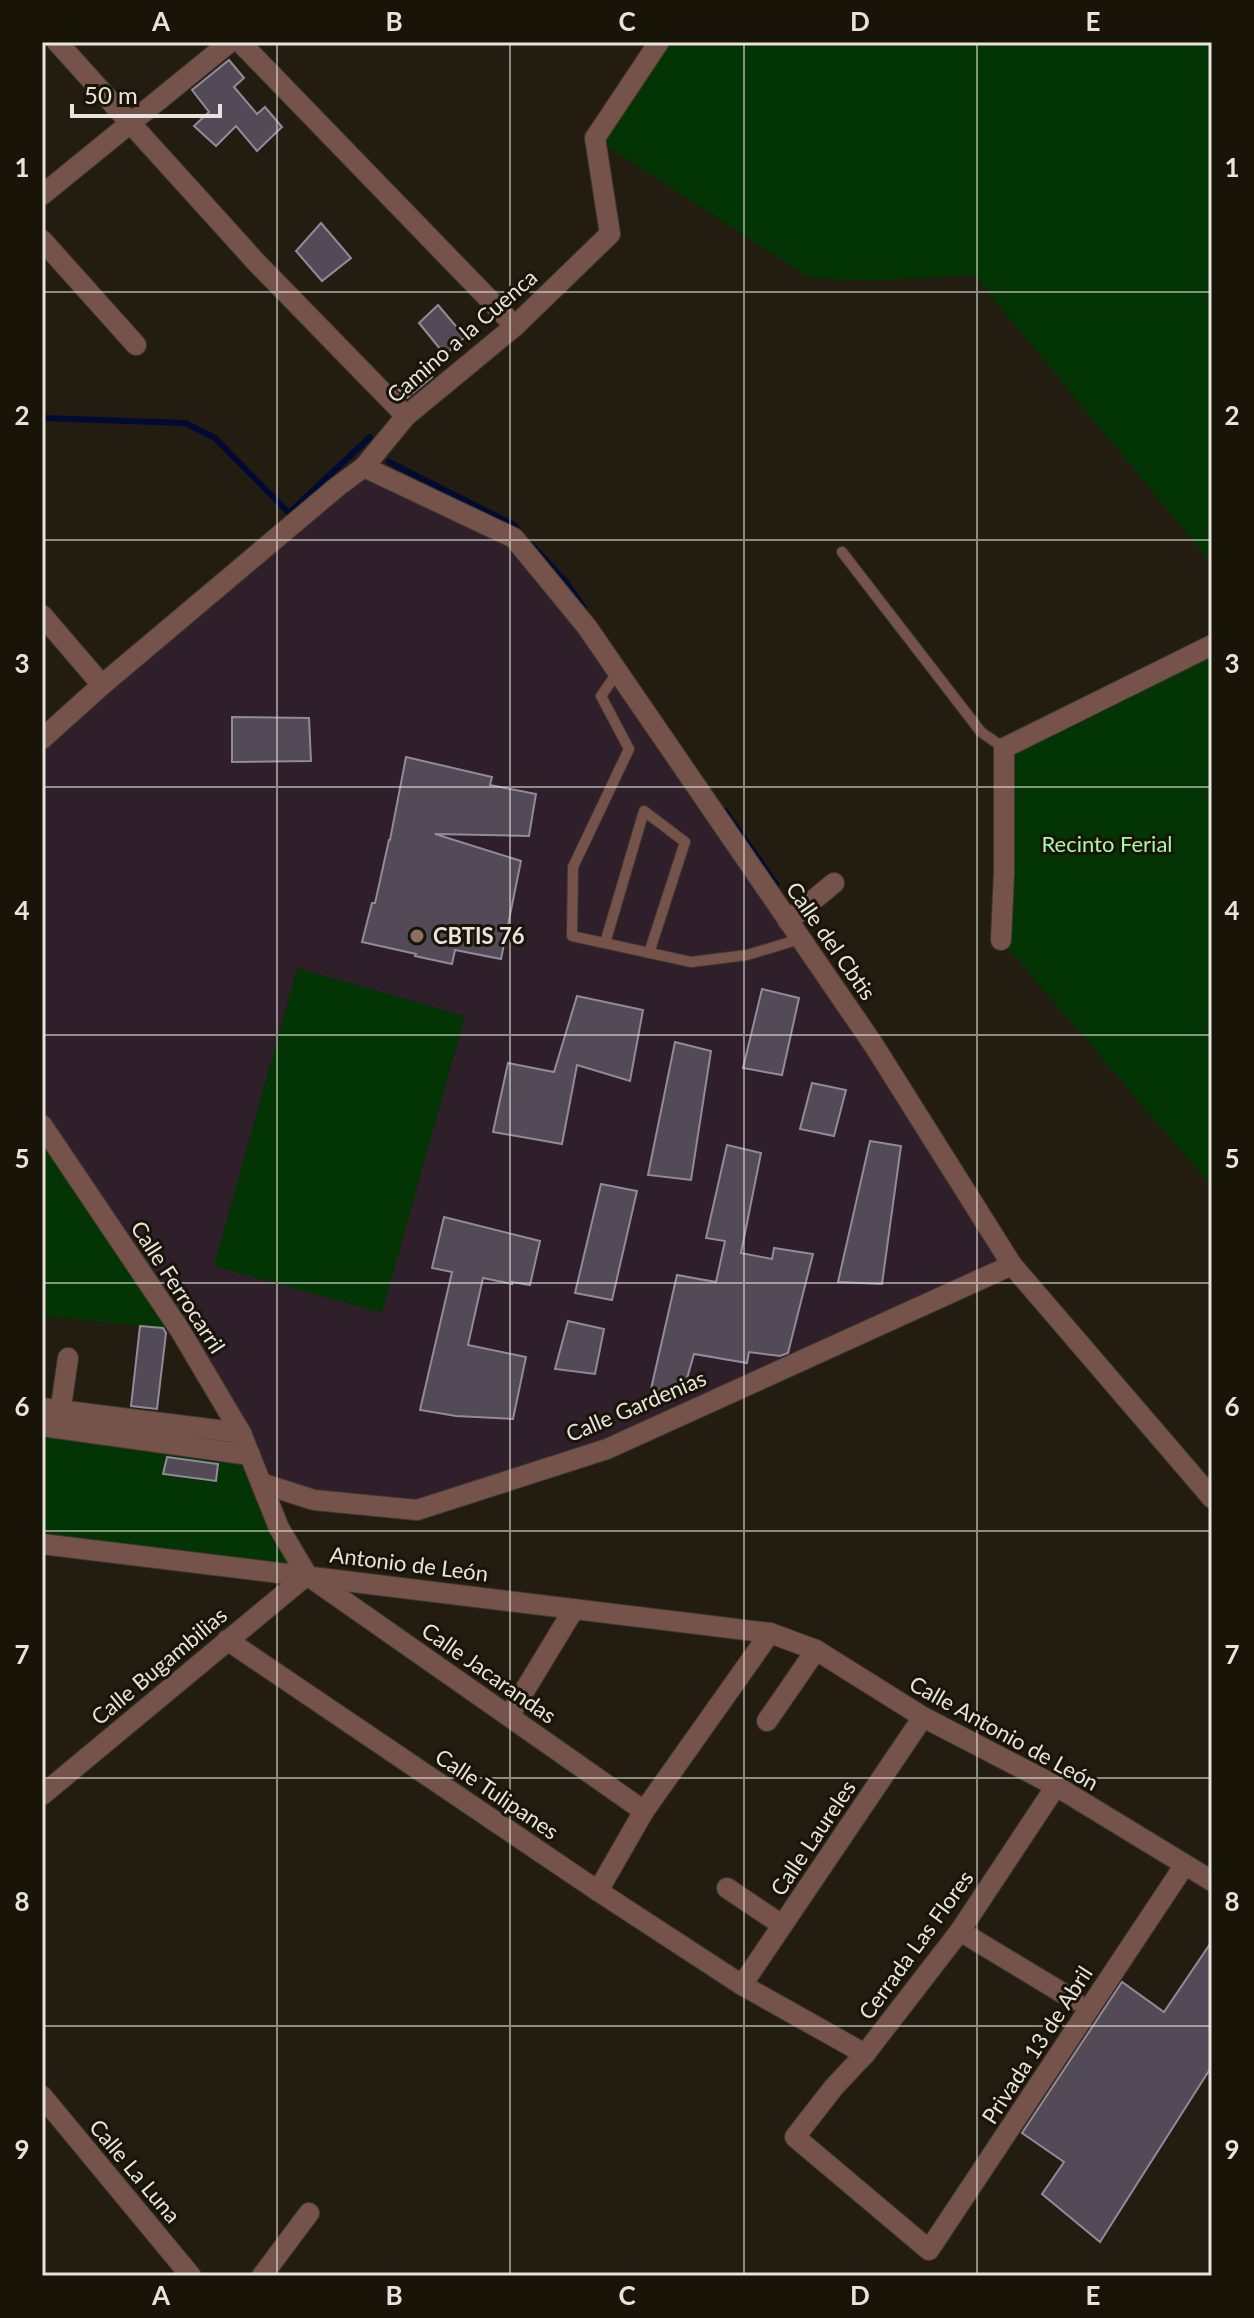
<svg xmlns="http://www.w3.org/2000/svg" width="1254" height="2318" font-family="Lato,sans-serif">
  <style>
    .education { fill: #2e1f2a }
    .green { fill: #023503 }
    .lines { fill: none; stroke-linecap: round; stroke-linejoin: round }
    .stream { stroke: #000a33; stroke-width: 6 }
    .building { fill: #524b57; stroke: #928a98; stroke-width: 2 }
    .service-casing { stroke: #3f392e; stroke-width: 12 }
    .minor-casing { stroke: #3f392e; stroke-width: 22 }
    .service { stroke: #75524a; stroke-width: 10 }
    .minor { stroke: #75524a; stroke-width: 20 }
    .grid { fill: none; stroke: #e8e4dd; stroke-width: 2; stroke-opacity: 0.55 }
    .education-dot { fill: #8d6e63; stroke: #191408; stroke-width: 3 }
    .labels { text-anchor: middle; stroke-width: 6; stroke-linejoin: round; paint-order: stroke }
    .street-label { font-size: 22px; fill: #e8e4dd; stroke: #191408 }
    .park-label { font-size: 22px; fill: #a9f9a4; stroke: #191408 }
    .poi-label { font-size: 22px; font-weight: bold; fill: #e8e4dd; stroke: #191408; text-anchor: start }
    .neatline { fill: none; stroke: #e8e4dd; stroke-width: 3 }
    .grid-label { font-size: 26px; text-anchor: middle; font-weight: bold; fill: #e8e4dd }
  </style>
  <rect width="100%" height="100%" fill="#231d11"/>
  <path class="education" d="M364,467L514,538L1012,1265L635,1436L417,1510L314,1500L258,1478L250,1455L42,1125V747Z"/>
  <g class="green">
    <path d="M663,42H1212V564L974,275L864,281L808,277L595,138Z"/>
    <path d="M1212,650V1187L1001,940L1004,748Z"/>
    <path d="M297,968L465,1016L382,1313L214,1266Z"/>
    <path d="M42,1125L180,1330L42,1316Z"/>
    <path d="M42,1408L250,1455L307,1575L42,1544Z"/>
  </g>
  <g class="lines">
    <g class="stream">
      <path d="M42,418L185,423L215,438L289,513L370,437"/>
      <path d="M389,462L514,525L520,532"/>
      <path d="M533,546L566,582L584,608"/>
      <path d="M725,811L776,884"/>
    </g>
  </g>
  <g class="building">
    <path d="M229,60L244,78L234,87L257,114L265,107L282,127L257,151L236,126L216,146L194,126L209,112L192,90Z"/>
    <path d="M321,223L351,258L322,281L296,251Z"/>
    <path d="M438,305L465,337L445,355L419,323Z"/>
    <path d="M424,367L432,377L407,398L398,389Z"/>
    <path d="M232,717L309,718L311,761L232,762Z"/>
    <path d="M406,757L492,777L490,785L536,794L529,836L435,834L521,861L501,959L455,950L452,964L415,956L416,954L362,942L372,903H375L389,840H390Z"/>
    <path d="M762,989L799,998L782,1075L743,1068Z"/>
    <path d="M577,996L643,1010L630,1081L577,1065L562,1144L493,1132L508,1063L554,1072Z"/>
    <path d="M675,1042L711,1051L691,1180L648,1175Z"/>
    <path d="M812,1083L846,1090L834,1136L800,1129Z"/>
    <path d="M870,1141L901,1146L882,1284L838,1282Z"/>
    <path d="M727,1145L761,1153L741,1253L772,1259L774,1248L813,1254L788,1353L780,1356L749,1352L747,1363L694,1354L682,1396L651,1389L677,1275L716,1282L725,1241L706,1238Z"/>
    <path d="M601,1184L637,1191L612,1300L575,1293Z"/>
    <path d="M444,1217L540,1241L530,1285L512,1282V1284L483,1278L468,1345L526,1357L513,1419L456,1416L420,1410L452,1272L432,1268Z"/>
    <path d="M568,1321L604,1329L595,1374L555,1369Z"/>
    <path d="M140,1326L163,1328L166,1333L157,1409L131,1406Z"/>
    <path d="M167,1457L218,1464L216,1481L163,1474Z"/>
    <path d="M1212,1941V2066L1100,2242L1042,2194L1064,2162L1022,2133L1122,1982L1164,2012Z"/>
  </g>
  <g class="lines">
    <defs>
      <g id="service">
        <path d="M842,552L981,732L1004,748"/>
        <path d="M617,673L601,696L629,749L573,867L572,936L691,962L747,955L800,939"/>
        <path d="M605,943L644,811L685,842L649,953"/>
      </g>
      <g id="minor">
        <path d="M57,42L256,262L406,416"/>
        <path d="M240,42L515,326"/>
        <path d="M42,195L230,42"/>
        <path d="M42,240L136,345"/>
        <path d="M364,467L514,538L587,627L873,1044L1012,1265L1212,1498"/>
        <path d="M42,615L102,685"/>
        <path d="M42,739L102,685L337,487L364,467L406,416L515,326L610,234L595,138L659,42"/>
        <path d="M788,921L834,883"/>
        <path d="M1001,940L1004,873V748L1212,645"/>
        <path d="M42,1125L180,1330L241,1433L279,1528L307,1575L644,1811"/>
        <path d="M42,1408L241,1433"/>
        <path d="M59,1421L68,1358"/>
        <path d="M42,1426L250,1455"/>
        <path d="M261,1483L314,1500L417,1510L607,1449L1012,1265"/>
        <path d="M42,1544L770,1633L816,1650L923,1717L1056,1786L1212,1881"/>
        <path d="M227,1640L598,1891L742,1985L865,2054"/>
        <path d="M509,1716L574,1609"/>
        <path d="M767,1721L816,1650"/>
        <path d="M1056,1786L960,1931L865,2054L834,2087L795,2137L929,2250L1184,1866"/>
        <path d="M42,1795L307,1575"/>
        <path d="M727,1888L782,1925"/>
        <path d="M598,1891L644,1811L770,1633"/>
        <path d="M960,1931L1074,2000"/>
        <path d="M742,1985L923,1717"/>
        <path d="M42,2096L191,2276"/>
        <path d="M262,2276L309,2213"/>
      </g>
    </defs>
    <use href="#service" class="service-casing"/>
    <use href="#minor" class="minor-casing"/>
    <use href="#service" class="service"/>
    <use href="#minor" class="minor"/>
  </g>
  <path class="grid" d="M277,42V2276M510,42V2276M744,42V2276M977,42V2276M42,292H1212M42,540H1212M42,787H1212M42,1035H1212M42,1283H1212M42,1531H1212M42,1778H1212M42,2026H1212"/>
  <circle class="education-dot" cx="417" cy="936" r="8"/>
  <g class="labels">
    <g class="street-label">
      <text transform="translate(462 336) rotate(-41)" y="8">Camino a la Cuenca</text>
      <text transform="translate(831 941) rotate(55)" y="8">Calle del Cbtis</text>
      <text transform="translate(178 1287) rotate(57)" y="8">Calle Ferrocarril</text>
      <text transform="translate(636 1406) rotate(-23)" y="8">Calle Gardenias</text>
      <text transform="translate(409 1564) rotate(7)" y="8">Antonio de León</text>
      <text transform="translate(159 1666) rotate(-40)" y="8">Calle Bugambilias</text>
      <text transform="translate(489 1673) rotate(35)" y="8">Calle Jacarandas</text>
      <text transform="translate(1004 1733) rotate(29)" y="8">Calle Antonio de León</text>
      <text transform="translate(497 1794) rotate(34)" y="8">Calle Tulipanes</text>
      <text transform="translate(813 1838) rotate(-56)" y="8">Calle Laureles</text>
      <text transform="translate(916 1945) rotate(-54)" y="8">Cerrada Las Flores</text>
      <text transform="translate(1037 2045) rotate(-57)" y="8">Privada 13 de Abril</text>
      <text transform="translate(135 2171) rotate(50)" y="8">Calle La Luna</text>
    </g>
    <g class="park-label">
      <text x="1107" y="852">Recinto Ferial</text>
    </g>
    <g class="poi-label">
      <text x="433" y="944">CBTIS 76</text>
    </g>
  </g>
  <rect width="1254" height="2318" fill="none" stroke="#191408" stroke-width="88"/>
  <path d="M72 104v12h148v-12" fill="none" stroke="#e8e4dd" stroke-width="4"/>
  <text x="84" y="104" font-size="24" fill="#e8e4dd" stroke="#191408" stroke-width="6" paint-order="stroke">50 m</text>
  <rect x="44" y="44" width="1166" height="2230" class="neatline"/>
  <g class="grid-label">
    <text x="161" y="31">A</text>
    <text x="394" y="31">B</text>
    <text x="627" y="31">C</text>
    <text x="860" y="31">D</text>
    <text x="1093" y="31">E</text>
    <text x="22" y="177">1</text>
    <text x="1232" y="177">1</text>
    <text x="22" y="425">2</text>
    <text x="1232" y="425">2</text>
    <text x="22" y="673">3</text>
    <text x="1232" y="673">3</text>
    <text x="22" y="920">4</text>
    <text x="1232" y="920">4</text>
    <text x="22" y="1168">5</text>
    <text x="1232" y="1168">5</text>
    <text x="22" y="1416">6</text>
    <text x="1232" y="1416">6</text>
    <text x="22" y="1664">7</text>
    <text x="1232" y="1664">7</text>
    <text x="22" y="1911">8</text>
    <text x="1232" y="1911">8</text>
    <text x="22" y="2159">9</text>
    <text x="1232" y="2159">9</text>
    <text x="161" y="2305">A</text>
    <text x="394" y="2305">B</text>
    <text x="627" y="2305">C</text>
    <text x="860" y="2305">D</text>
    <text x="1093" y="2305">E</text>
  </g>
</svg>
